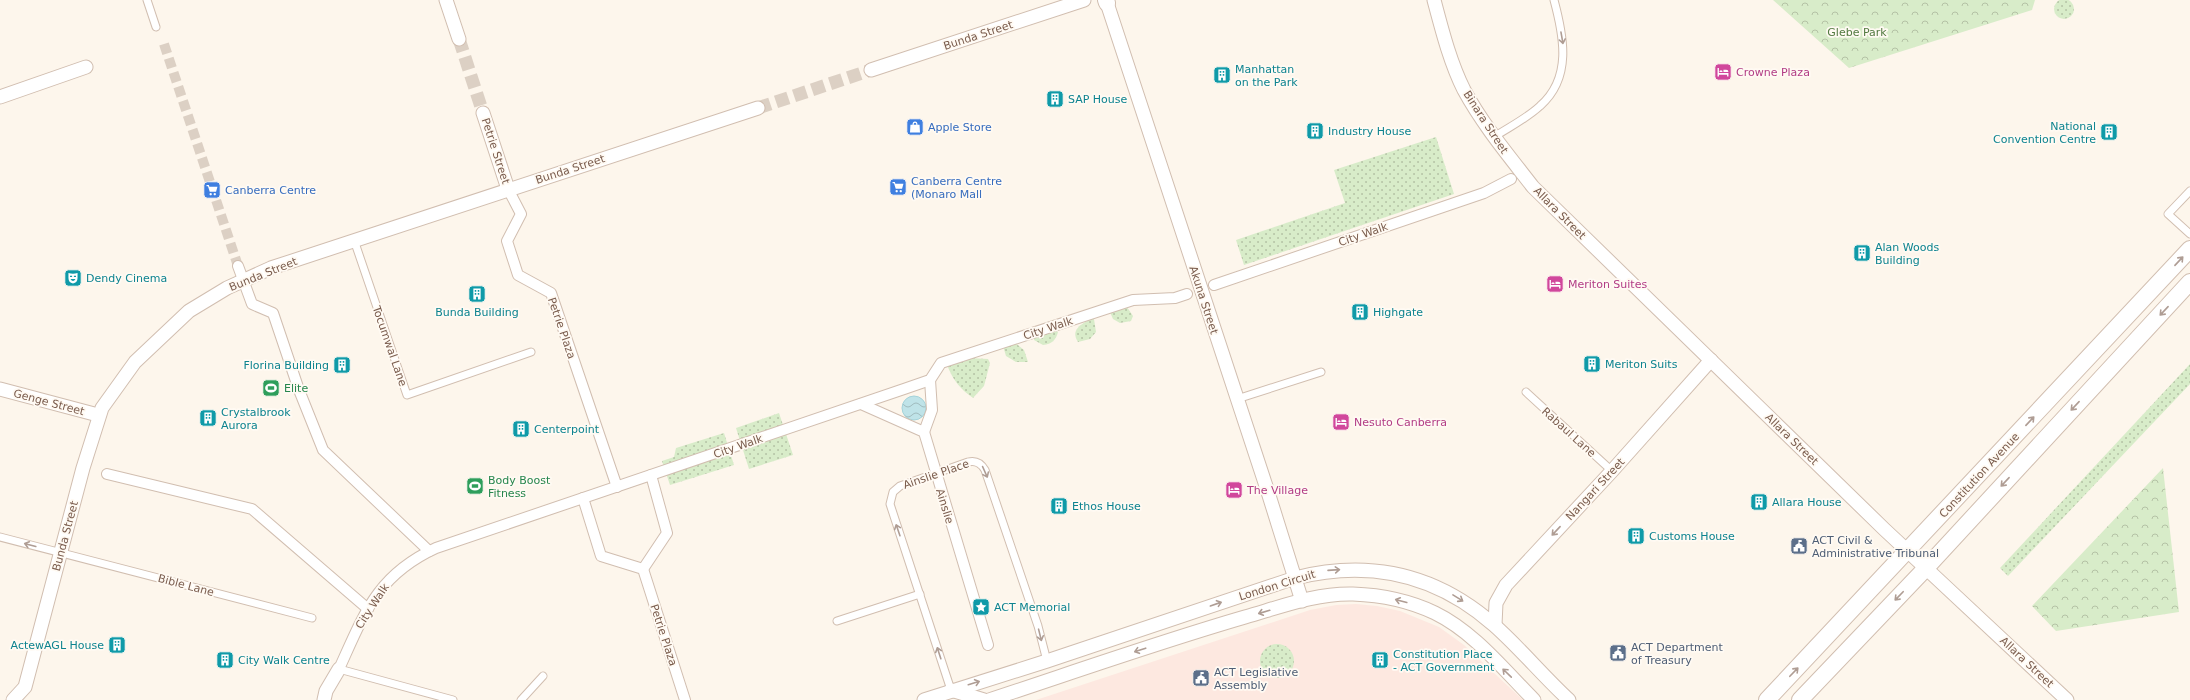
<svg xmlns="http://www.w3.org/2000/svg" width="2190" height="700" font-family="'DejaVu Sans',sans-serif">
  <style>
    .commercial { fill: #fde8e0 }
    .grass { fill: url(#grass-dots) }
    .park { fill: url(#park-crowns) }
    .water { fill: url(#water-waves); stroke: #a5d3da }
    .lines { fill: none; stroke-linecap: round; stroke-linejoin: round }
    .pedestrian-tunnel { stroke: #dcd0c4; stroke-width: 10; stroke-dasharray: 10 5; stroke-linecap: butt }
    .minor-tunnel { stroke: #dcd0c4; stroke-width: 13; stroke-dasharray: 13 6; stroke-linecap: butt }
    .service-casing { stroke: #d1beb0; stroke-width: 9 }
    .pedestrian-casing { stroke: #d1beb0; stroke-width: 12 }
    .minor-casing { stroke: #d1beb0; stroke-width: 15 }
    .tertiary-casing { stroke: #d1beb0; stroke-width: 18 }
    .service { stroke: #fff; stroke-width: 7 }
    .pedestrian { stroke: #fff; stroke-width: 10 }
    .minor { stroke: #fff; stroke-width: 13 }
    .tertiary { stroke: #fff; stroke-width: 16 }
    .oneway { stroke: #af9d94 }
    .labels { text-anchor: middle; stroke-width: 3.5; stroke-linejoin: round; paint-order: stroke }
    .park-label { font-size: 11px; fill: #537a41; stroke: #fffaf3 }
    .street-label { font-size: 11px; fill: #7a5c4d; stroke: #fffaf3 }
    .culture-label { font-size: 11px; fill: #0d838f; stroke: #fffaf3; text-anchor: start }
    .hotel-label { font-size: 11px; fill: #b23c85; stroke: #fffaf3; text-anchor: start }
    .shop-label { font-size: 11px; fill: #366cbe; stroke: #fffaf3; text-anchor: start }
    .leisure-label { font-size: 11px; fill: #27864d; stroke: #fffaf3; text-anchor: start }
    .service-label { font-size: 11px; fill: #4e5e75; stroke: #fffaf3; text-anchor: start }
  </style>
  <defs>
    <pattern id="grass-dots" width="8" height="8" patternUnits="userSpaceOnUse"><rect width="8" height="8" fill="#d8ecc9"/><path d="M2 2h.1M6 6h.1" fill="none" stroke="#b4c2a5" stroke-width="1.8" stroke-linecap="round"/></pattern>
    <pattern id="park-crowns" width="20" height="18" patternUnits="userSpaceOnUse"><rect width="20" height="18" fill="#d8ecc9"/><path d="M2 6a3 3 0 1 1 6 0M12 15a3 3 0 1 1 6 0" fill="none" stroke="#b4c2a5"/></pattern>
    <pattern id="water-waves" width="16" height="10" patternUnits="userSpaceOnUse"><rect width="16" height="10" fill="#bfe3e8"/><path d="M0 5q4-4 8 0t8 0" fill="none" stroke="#a0bbbe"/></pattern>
  </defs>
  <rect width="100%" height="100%" fill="#fdf6ec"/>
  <path class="commercial" d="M1356,604L1377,606L1400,611L1439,627L1464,645L1523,700H1036L1310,610L1336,605Z"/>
  <g class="grass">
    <circle cx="2064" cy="9" r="10"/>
    <path d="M1436,137L1454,194L1244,265L1236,240L1345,203L1334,170Z"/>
    <path d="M1127,307L1133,316L1131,321L1120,323L1113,319L1109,310Z"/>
    <path d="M1091,319H1094L1096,332L1090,339L1078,342C1070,330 1081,324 1091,319Z"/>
    <path d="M1055,330L1058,332C1056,340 1052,344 1043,345L1034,340V337Z"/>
    <path d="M1014,342L1024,350L1028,362H1016L1006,356L1003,346Z"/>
    <path d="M969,358L988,359L990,363L984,386L973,398C960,389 953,380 947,365Z"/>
    <path d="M2190,364V384L2008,576L2000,568Z"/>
    <path d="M779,413L793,455L749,469L736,428Z"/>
    <path d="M724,433L734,465L670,485L662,461L674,457L676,448Z"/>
    <circle cx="1277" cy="661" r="17"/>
  </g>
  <g class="park">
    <path d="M1773,0H2035L2032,10L1849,68Z"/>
    <path d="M2163,468L2179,612L2056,631L2032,606Z"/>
  </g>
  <circle class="water" cx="914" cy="408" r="12"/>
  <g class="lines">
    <path class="pedestrian-tunnel" d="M164,44L238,266"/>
    <g class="minor-tunnel">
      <path d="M459,39L483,113"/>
      <path d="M758,108L871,70"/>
    </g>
    <defs>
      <g id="service">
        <path d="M147,0L156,27"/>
        <path d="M1494,137C1509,127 1526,119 1540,106C1572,78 1564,37 1554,0"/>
        <path d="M2190,191L2168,214L2190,234"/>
        <path d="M354,240L407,395L531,352"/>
        <path d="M1526,392L1612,471"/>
        <path d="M1237,399L1321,372"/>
        <path d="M0,537L312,618"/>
        <path d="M837,621L920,594"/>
        <path d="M339,669L453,700"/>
        <path d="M951,690L890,504L893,492L900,486L968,462C976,460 981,463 985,470L1038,626L1047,661"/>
        <path d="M521,700L543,676"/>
      </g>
      <g id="pedestrian">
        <path d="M508,189L521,214L507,241L518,275L551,293L617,487"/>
        <path d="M238,266L252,304L273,313L299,390L323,450L429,551"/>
        <path d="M1214,285L1484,193L1511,179"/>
        <path d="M861,404L924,432L988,645"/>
        <path d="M924,432L932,410L930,380"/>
        <path d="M107,474L252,509L368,609"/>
        <path d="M583,498L601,556L643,569L685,700"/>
        <path d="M643,569L667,533L651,475"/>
        <path d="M339,669C364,614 377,575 436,548L904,389L930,380L941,363L1133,300L1175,298L1187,294"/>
      </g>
      <g id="minor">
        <path d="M446,0L459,39"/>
        <path d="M1434,0C1442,30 1450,62 1464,90C1483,125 1509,156 1533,187L1884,529L2067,700"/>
        <path d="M1107,3L1267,489L1302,601"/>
        <path d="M871,70L1084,0"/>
        <path d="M0,97L86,67"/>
        <path d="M483,113L508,189"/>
        <path d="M0,389L98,415"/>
        <path d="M1495,625L1496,603L1506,585L1612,471L1711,360"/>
        <path d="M951,690L984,700"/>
        <path d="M13,700L25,687L83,468L102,408L135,362L189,311L227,288L271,268L758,108"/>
        <path d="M324,700L326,691L339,669"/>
        <path d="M924,700L1047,661L1295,578C1370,559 1436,574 1494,625C1520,648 1543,676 1569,700"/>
        <path d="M989,700C1074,672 1159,642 1245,617C1280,607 1316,593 1353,594C1381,595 1410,601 1435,613C1474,632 1504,670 1534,700"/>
      </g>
      <g id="tertiary">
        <path d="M1106,0L1107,3"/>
        <path d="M1767,700L2190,249"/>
        <path d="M1800,700L1926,568L2190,282"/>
      </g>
    </defs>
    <use href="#service" class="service-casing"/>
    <use href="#pedestrian" class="pedestrian-casing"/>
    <use href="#minor" class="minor-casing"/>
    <use href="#tertiary" class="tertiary-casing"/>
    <use href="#service" class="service"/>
    <use href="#pedestrian" class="pedestrian"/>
    <use href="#minor" class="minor"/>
    <use href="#tertiary" class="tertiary"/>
  </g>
  <defs><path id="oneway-shaft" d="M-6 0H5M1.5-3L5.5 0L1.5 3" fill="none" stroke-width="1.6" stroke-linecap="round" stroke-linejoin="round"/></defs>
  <g class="oneway">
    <use href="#oneway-shaft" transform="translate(1562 38) rotate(80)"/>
    <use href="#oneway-shaft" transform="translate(2179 261) rotate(-47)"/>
    <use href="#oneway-shaft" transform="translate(2164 311) rotate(133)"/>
    <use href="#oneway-shaft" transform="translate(2075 406) rotate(133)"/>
    <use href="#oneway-shaft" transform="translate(2030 421) rotate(-47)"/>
    <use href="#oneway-shaft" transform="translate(985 472) rotate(66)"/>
    <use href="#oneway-shaft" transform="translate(2005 482) rotate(133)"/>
    <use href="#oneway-shaft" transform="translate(898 530) rotate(-109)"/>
    <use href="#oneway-shaft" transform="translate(1556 531) rotate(133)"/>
    <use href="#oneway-shaft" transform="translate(30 545) rotate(-165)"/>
    <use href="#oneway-shaft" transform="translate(1334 570) rotate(-4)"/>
    <use href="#oneway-shaft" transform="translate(1899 596) rotate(134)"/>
    <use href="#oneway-shaft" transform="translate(1458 598) rotate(32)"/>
    <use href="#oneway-shaft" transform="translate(1401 601) rotate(-165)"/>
    <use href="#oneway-shaft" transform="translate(1216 604) rotate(-19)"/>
    <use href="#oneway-shaft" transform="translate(1264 612) rotate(164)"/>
    <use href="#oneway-shaft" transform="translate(1040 635) rotate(76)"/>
    <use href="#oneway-shaft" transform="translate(1140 650) rotate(162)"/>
    <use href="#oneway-shaft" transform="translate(939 653) rotate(-108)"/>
    <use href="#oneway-shaft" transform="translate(1794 672) rotate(-46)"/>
    <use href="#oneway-shaft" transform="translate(1507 673) rotate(-136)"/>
    <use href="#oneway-shaft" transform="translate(974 683) rotate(-17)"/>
  </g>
  <defs>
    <symbol id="hotel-square" viewBox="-11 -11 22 22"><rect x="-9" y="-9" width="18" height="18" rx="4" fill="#d1479c" stroke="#fffaf3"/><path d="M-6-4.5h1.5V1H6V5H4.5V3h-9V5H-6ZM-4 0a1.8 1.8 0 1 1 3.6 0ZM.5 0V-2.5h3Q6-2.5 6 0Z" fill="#fff"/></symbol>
    <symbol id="building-square" viewBox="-11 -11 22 22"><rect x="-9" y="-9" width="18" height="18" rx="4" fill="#0f9aa8" stroke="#fffaf3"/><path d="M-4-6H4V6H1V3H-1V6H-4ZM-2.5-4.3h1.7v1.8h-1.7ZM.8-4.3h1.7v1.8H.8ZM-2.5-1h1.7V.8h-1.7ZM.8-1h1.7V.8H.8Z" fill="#fff"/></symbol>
    <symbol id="shop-square" viewBox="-11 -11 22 22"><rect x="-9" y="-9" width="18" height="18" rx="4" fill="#3f7fe0" stroke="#fffaf3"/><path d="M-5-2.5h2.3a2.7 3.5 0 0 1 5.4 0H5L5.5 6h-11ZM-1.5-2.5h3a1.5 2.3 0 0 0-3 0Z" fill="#fff"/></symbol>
    <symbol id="supermarket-square" viewBox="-11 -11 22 22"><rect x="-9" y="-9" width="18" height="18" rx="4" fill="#3f7fe0" stroke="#fffaf3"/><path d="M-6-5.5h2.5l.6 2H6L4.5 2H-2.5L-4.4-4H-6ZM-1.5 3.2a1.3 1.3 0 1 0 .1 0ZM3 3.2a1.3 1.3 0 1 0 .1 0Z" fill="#fff"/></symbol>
    <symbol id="theatre-square" viewBox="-11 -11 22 22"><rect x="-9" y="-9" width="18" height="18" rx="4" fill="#0f9aa8" stroke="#fffaf3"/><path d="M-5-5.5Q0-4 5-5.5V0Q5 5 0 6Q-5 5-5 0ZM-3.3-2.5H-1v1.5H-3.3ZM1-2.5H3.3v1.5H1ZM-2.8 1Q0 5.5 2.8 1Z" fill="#fff"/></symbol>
    <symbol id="stadium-square" viewBox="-11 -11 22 22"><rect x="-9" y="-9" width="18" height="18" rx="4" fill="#2e9e5b" stroke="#fffaf3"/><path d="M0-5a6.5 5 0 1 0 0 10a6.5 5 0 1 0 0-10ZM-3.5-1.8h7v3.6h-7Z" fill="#fff"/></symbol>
    <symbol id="civic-square" viewBox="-11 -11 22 22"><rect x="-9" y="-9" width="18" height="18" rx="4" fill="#5c6f8a" stroke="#fffaf3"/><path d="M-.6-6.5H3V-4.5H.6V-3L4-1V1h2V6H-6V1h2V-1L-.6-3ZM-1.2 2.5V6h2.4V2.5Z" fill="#fff"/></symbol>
    <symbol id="sight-square" viewBox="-11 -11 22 22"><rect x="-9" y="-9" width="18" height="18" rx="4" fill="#0f9aa8" stroke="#fffaf3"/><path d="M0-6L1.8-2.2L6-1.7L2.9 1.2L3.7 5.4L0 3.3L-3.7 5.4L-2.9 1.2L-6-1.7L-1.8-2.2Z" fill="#fff"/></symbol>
  </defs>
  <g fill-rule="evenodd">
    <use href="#hotel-square" x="1713" y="62" width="20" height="20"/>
    <use href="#building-square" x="1212" y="65" width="20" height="20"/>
    <use href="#building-square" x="1045" y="89" width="20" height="20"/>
    <use href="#shop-square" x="905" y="117" width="20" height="20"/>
    <use href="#building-square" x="1305" y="121" width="20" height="20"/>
    <use href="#building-square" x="2099" y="122" width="20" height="20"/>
    <use href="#supermarket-square" x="888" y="177" width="20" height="20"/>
    <use href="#supermarket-square" x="202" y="180" width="20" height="20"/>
    <use href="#building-square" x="1852" y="243" width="20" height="20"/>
    <use href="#theatre-square" x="63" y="268" width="20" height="20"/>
    <use href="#hotel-square" x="1545" y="274" width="20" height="20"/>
    <use href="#building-square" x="467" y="284" width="20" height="20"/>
    <use href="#building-square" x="1350" y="302" width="20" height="20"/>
    <use href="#building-square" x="1582" y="354" width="20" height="20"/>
    <use href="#building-square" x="332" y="355" width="20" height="20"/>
    <use href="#stadium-square" x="261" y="378" width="20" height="20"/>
    <use href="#building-square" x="198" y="408" width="20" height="20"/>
    <use href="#hotel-square" x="1331" y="412" width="20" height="20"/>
    <use href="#building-square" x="511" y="419" width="20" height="20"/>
    <use href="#stadium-square" x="465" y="476" width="20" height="20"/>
    <use href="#hotel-square" x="1224" y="480" width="20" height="20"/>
    <use href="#building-square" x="1749" y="492" width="20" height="20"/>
    <use href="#building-square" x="1049" y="496" width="20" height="20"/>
    <use href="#building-square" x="1626" y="526" width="20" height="20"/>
    <use href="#civic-square" x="1789" y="536" width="20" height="20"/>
    <use href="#sight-square" x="971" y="597" width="20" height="20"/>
    <use href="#building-square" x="107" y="635" width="20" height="20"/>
    <use href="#civic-square" x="1608" y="643" width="20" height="20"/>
    <use href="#building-square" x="215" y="650" width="20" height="20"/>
    <use href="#building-square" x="1370" y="650" width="20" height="20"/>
    <use href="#civic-square" x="1191" y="668" width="20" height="20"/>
  </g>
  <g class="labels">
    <g class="park-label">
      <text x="1857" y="36">Glebe Park</text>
    </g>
    <g class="street-label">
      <text transform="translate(978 35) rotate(-18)" y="4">Bunda Street</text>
      <text transform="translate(1486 122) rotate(57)" y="4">Binara Street</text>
      <text transform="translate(496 151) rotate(72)" y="4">Petrie Street</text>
      <text transform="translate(570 169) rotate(-18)" y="4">Bunda Street</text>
      <text transform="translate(1560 213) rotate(45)" y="4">Allara Street</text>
      <text transform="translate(1363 234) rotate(-19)" y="4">City Walk</text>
      <text transform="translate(263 274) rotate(-22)" y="4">Bunda Street</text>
      <text transform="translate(1204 300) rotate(72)" y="4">Akuna Street</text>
      <text transform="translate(562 328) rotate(71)" y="4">Petrie Plaza</text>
      <text transform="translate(1048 328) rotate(-18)" y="4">City Walk</text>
      <text transform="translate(390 346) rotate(71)" y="4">Tocumwal Lane</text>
      <text transform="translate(49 402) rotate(15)" y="4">Genge Street</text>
      <text transform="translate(1569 432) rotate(42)" y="4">Rabaul Lane</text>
      <text transform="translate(1792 439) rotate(44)" y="4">Allara Street</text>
      <text transform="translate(738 446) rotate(-19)" y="4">City Walk</text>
      <text transform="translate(936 474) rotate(-19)" y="4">Ainslie Place</text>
      <text transform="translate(1979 475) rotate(-47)" y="4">Constitution Avenue</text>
      <text transform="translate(1595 489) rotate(-47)" y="4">Nangari Street</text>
      <text transform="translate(945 506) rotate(73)" y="4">Ainslie</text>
      <text transform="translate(65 536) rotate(-75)" y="4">Bunda Street</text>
      <text transform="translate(186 585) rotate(15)" y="4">Bible Lane</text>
      <text transform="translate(1277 585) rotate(-17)" y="4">London Circuit</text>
      <text transform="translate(372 606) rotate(-57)" y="4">City Walk</text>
      <text transform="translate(664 635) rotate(72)" y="4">Petrie Plaza</text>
      <text transform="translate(2027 662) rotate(43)" y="4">Allara Street</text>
    </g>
    <g class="culture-label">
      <text x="1235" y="73">Manhattan<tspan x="1235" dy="13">on the Park</tspan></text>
      <text x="1068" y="103">SAP House</text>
      <text x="2096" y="130" text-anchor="end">National<tspan x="2096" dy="13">Convention Centre</tspan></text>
      <text x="1328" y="135">Industry House</text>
      <text x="1875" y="251">Alan Woods<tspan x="1875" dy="13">Building</tspan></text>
      <text x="86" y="282">Dendy Cinema</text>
      <text x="477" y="316" text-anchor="middle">Bunda Building</text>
      <text x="1373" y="316">Highgate</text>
      <text x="1605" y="368">Meriton Suits</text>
      <text x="329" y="369" text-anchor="end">Florina Building</text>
      <text x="221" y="416">Crystalbrook<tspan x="221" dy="13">Aurora</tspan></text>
      <text x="534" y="433">Centerpoint</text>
      <text x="1772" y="506">Allara House</text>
      <text x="1072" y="510">Ethos House</text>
      <text x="1649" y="540">Customs House</text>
      <text x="994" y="611">ACT Memorial</text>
      <text x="104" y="649" text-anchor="end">ActewAGL House</text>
      <text x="1393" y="658">Constitution Place<tspan x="1393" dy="13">- ACT Government</tspan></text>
      <text x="238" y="664">City Walk Centre</text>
    </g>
    <g class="hotel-label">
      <text x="1736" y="76">Crowne Plaza</text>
      <text x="1568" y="288">Meriton Suites</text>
      <text x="1354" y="426">Nesuto Canberra</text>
      <text x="1247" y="494">The Village</text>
    </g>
    <g class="shop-label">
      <text x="928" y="131">Apple Store</text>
      <text x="911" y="185">Canberra Centre<tspan x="911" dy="13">(Monaro Mall</tspan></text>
      <text x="225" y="194">Canberra Centre</text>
    </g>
    <g class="leisure-label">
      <text x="284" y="392">Elite</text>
      <text x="488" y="484">Body Boost<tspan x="488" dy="13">Fitness</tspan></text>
    </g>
    <g class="service-label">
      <text x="1812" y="544">ACT Civil &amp;<tspan x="1812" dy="13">Administrative Tribunal</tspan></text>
      <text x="1631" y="651">ACT Department<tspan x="1631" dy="13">of Treasury</tspan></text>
      <text x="1214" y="676">ACT Legislative<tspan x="1214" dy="13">Assembly</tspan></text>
    </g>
  </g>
</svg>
